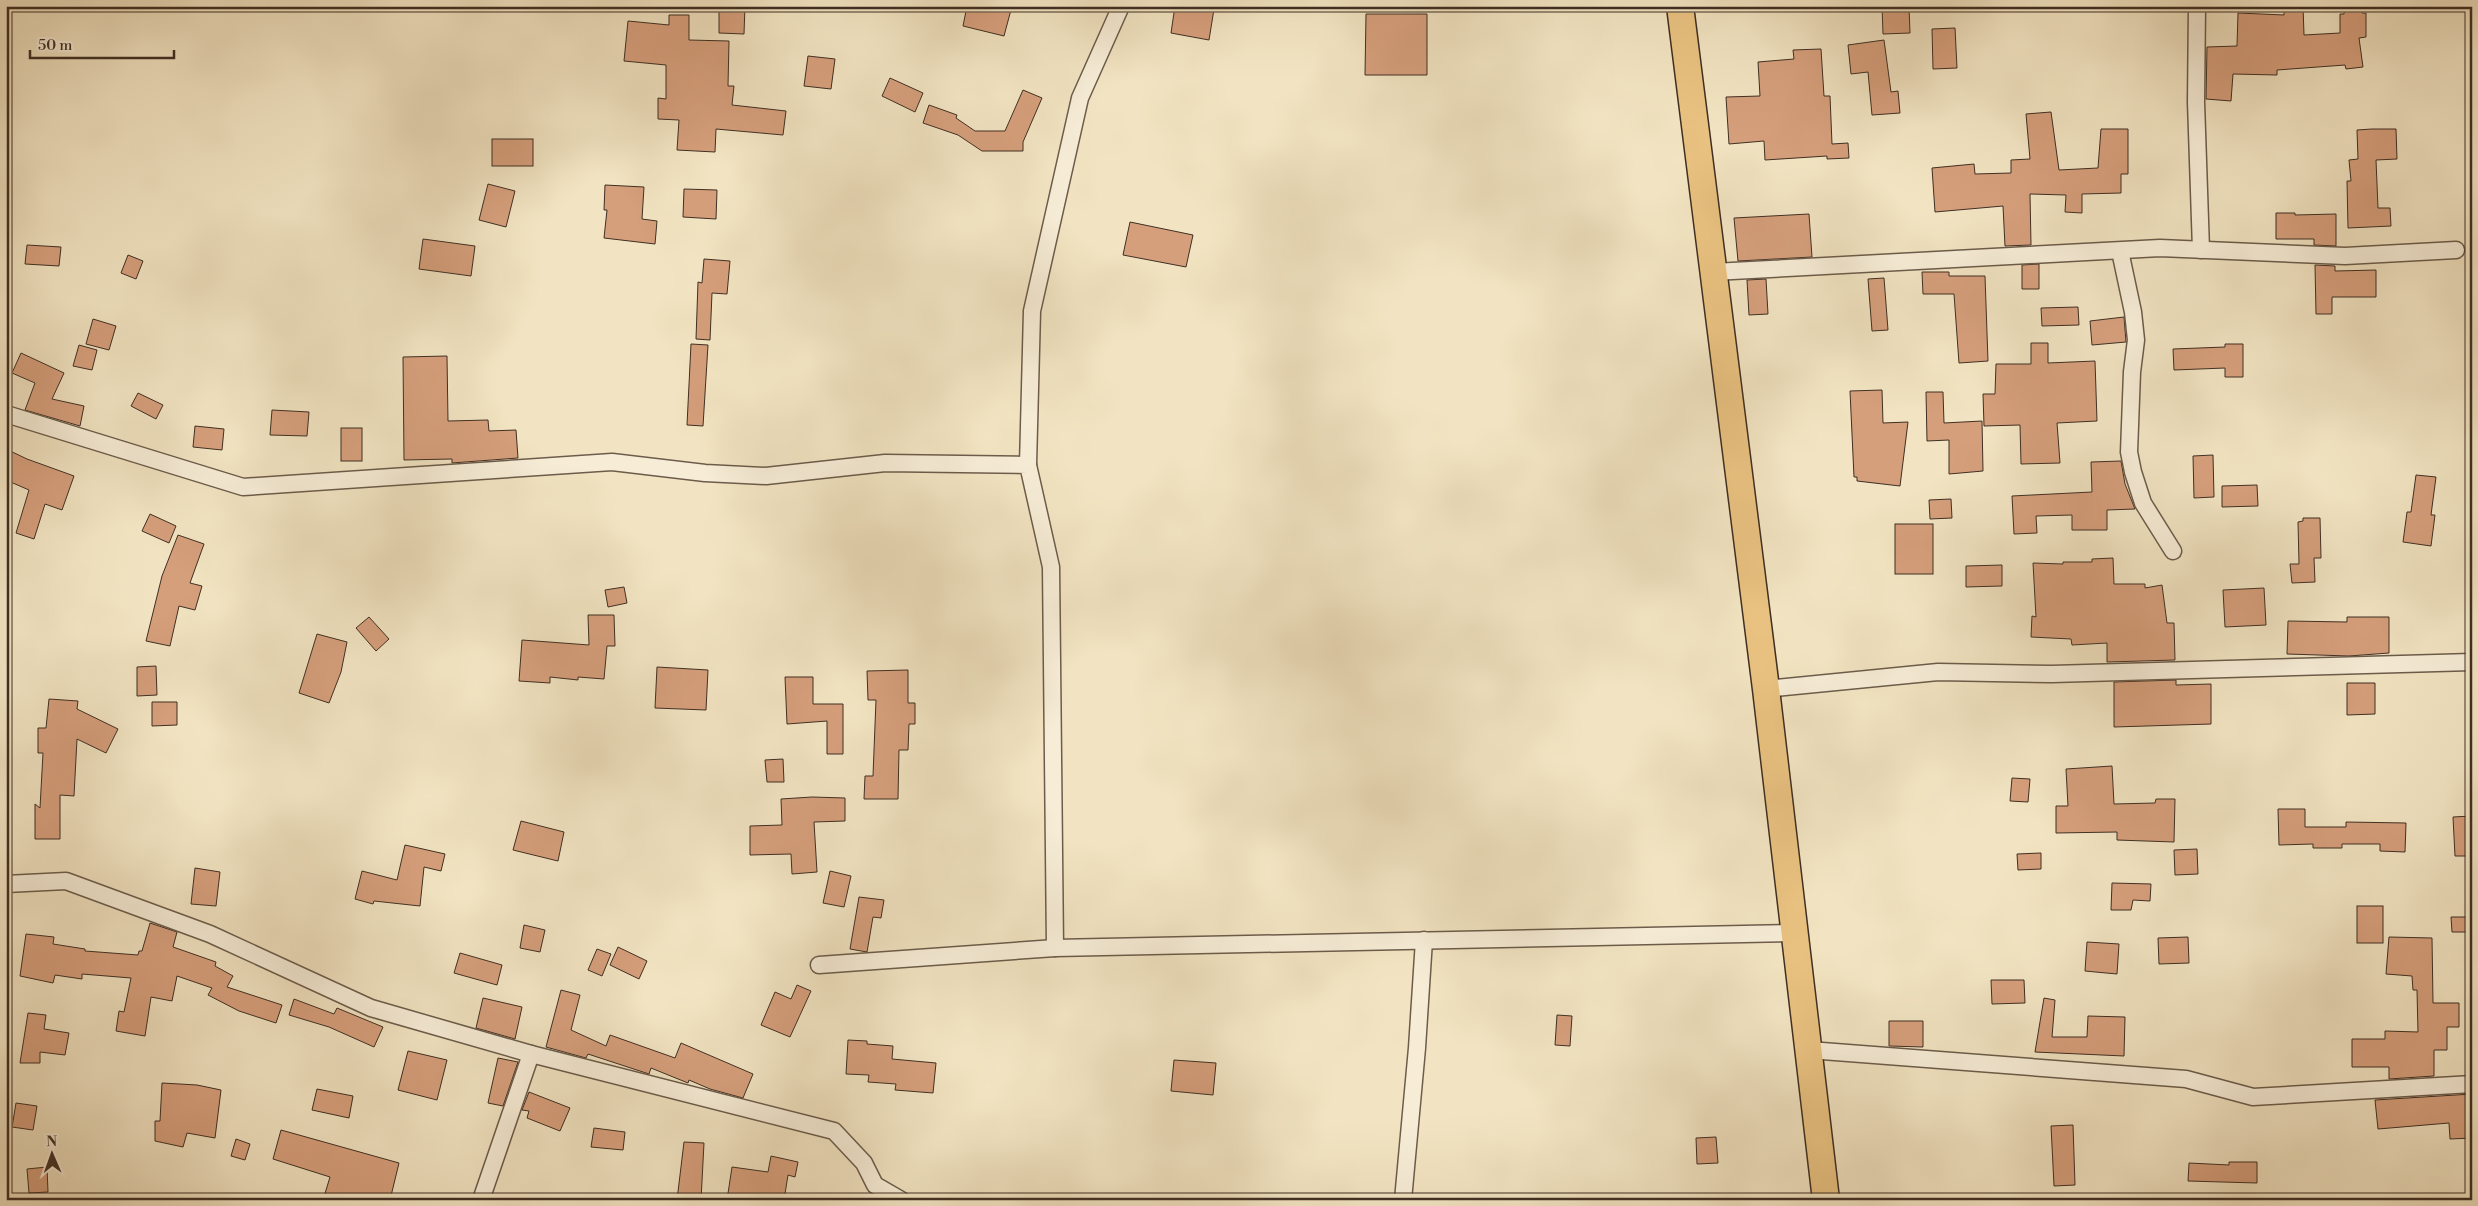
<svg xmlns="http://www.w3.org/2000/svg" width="2478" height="1206" font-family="'Libre Bodoni',serif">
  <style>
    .building { fill: #d69f7c; stroke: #3f2f23 }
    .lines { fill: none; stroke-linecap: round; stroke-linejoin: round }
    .street-casing { stroke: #6c5c4b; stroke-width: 19 }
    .primary-casing { stroke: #3f2f23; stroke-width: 29 }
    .street { stroke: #f7edd7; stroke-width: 16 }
    .primary { stroke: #e9c281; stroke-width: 26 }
  </style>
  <rect width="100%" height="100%" fill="#f2e4c2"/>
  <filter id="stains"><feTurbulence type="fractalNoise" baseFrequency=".004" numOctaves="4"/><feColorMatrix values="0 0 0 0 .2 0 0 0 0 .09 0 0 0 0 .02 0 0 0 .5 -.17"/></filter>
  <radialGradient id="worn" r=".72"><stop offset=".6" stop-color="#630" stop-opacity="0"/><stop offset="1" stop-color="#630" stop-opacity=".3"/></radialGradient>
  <g class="building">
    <path d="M719,6H745L744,34L719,33Z"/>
    <path d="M967,6H1012L1004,36L963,26Z"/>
    <path d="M1175,6L1214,9L1209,40L1171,33Z"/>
    <path d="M1882,6H1909L1910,33L1883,34Z"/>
    <path d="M2284,6H2303L2304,35L2340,33V14H2344L2345,6H2362V13H2366V37L2359,38L2363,67L2346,69L2345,65L2277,70V75L2233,74L2231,101L2206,99L2207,47L2237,46L2238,13L2284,15Z"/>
    <path d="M1366,14H1427V75H1365Z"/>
    <path d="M669,15H689V40L729,41L728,86H734L732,105L786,111L783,135L716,129L715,152L677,150L679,120L658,119V98L666,99V65L624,61L628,21L669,25Z"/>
    <path d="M1955,28L1957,68L1933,69L1932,29Z"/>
    <path d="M1884,40L1891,92L1898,91L1900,113L1872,115L1868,72L1851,74L1848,45Z"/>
    <path d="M1821,49L1824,96H1830L1832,144L1848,143L1849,158L1827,159V156L1765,160L1764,141L1729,144L1726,97L1760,96L1758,62L1794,59L1793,50Z"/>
    <path d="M808,56L835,59L831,89L804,86Z"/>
    <path d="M890,78L923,93L915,112L882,96Z"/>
    <path d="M1023,90L1042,98L1023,142V151H982L958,135L923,123L929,105L957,115L956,118L975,131H1005Z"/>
    <path d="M2051,112L2059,170L2098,168L2101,129H2128V174H2121V193L2082,194V213L2065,212L2066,195L2030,194L2031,245L2005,246L2003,206L1935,212L1932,168L1974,164L1975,174L2011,173V160L2030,159L2026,114Z"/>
    <path d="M2372,129H2396L2397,159L2376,160L2378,208H2390L2391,226L2348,228L2347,181H2351L2349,160L2358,159L2357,130Z"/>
    <rect x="492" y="139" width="41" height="27"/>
    <path d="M488,184L515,191L506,227L479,220Z"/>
    <path d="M605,185L644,187L642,219L657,221L655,244L604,238L607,210H604Z"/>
    <path d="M684,189L717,190L716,219L683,217Z"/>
    <path d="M2276,213H2295V215L2336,214V246L2314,245V239H2276Z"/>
    <path d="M1809,214L1812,257L1738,261L1734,218Z"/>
    <path d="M1130,222L1193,235L1186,267L1123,255Z"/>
    <path d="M423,239L475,246L471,276L419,269Z"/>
    <path d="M27,245L61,247L59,266L25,264Z"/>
    <path d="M128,255L143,261L136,279L121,273Z"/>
    <path d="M704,259L730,261L727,294L712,293L710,340L696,339L698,282L702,283Z"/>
    <path d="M2039,264V289H2022V265Z"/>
    <path d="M2315,265L2335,266V271L2376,270V297H2332V314H2316Z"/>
    <path d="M1922,272H1949V276H1985L1988,361L1959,363L1954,294H1923Z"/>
    <path d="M1884,278L1888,330L1872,331L1868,279Z"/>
    <path d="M1766,279L1768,314L1749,315L1747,280Z"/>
    <path d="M2078,307L2079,325L2042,326L2041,308Z"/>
    <path d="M2124,317L2126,342L2092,345L2090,321Z"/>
    <path d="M93,319L116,326L109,350L86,344Z"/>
    <path d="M2031,343H2048V363L2095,361L2097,421L2057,423L2060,463L2021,464L2020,425L1984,426L1983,394H1995L1996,364H2031Z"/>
    <path d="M691,344L708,345L703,426L687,425Z"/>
    <path d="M2225,344H2243V377H2225V368L2174,370L2173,349L2225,347Z"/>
    <path d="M79,345L97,350L92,370L73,366Z"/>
    <path d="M21,353L64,373L52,399L84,406L80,426L25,410L35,383L12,373Z"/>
    <path d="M447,356L448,421L488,420L489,431L516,430L518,458L452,463V459L404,460L403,357Z"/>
    <path d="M1882,390L1883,423L1908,422L1900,486L1857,481V477H1854L1850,391Z"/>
    <path d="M1926,392H1943L1944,423L1982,421L1983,471L1949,474V440L1927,441Z"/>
    <path d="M138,393L163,405L156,419L131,406Z"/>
    <path d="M272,410L309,412L307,436L270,435Z"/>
    <path d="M195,426L224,429L222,450L193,447Z"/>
    <rect x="341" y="428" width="21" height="33"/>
    <path d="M6,449L27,459L74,476L62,510L45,504L34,539L16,533L29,490L6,480Z"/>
    <path d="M2213,455L2214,497L2194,498L2193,456Z"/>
    <path d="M2121,461L2125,484L2135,509L2107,510V530H2072V515L2036,516L2037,533L2014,534L2012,496L2092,492L2091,462Z"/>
    <path d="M2416,475L2436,477L2431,515H2435L2431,546L2403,542L2407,512H2411Z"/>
    <path d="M2257,485L2258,506L2222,507V486Z"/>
    <path d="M1951,499L1952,518L1930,519L1929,500Z"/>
    <path d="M150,514L176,526L169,543L142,531Z"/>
    <path d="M2303,518H2320L2321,558H2314L2315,582L2292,583L2290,564H2299L2298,522L2303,521Z"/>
    <rect x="1895" y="524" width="38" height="50"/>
    <path d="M178,535L204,544L190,583L202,586L195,610L179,606L170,646L146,641L162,576Z"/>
    <path d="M2113,558L2114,584H2145V588L2162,585L2167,623H2174L2175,660L2107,662V643L2072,645L2071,639L2031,637L2032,616L2036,617L2033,563L2063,564V562H2092V559Z"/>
    <path d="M2002,565V586L1966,587V566Z"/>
    <path d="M624,587L627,603L608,607L605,590Z"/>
    <path d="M2264,588L2266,625L2225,627L2223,590Z"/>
    <path d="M588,615H614L615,646H607L604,679L578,677V680L550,677V683L519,681L522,640L589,645Z"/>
    <path d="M369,617L389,639L376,651L356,628Z"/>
    <path d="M2347,617H2389V653L2349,656L2287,654L2288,621L2347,622Z"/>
    <path d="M317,634L347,642L341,672L329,703L299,693Z"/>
    <path d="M156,666L157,695L137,696V667Z"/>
    <path d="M657,667L708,670L706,710L655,708Z"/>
    <path d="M908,670V703H915V724H909L908,750H899L898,799H864L865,776H873L876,700H868L867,671Z"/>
    <path d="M785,677H813V704H843V754H827V721L787,724Z"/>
    <path d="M2176,680V685L2211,684V724L2114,727V682Z"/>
    <path d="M2347,683H2375V714L2347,715Z"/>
    <path d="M49,699L78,701L77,709L118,729L106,753L77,739L74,796L60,795V839H35V804L40,808L43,753H38V728H46Z"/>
    <path d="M152,702H177V725L152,726Z"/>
    <path d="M783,759L784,782H767L765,760Z"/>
    <path d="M2112,766L2114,804L2155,803L2156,799H2175L2174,842L2117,840V832L2056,833V806H2068L2066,769Z"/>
    <path d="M2012,778L2030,779L2028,802L2010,801Z"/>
    <path d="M812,797L845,798V821L814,822L817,872L792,874L791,854L750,855V826L782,825L781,799Z"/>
    <path d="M2278,809H2305V827H2346V822L2406,823L2405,852L2380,851V844H2342V848H2313V844L2279,845Z"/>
    <path d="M2472,816V856H2455L2453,817Z"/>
    <path d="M521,821L564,832L558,861L513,850Z"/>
    <path d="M405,845L445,854L441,871L424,867L420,906L374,901L373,904L355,899L362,871L397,880Z"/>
    <path d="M2197,849L2198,874L2175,875L2174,850Z"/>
    <path d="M2041,853V869L2018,870L2017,854Z"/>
    <path d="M195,868L220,872L216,906L191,904Z"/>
    <path d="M830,871L851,876L844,907L823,903Z"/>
    <path d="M2112,883L2151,884L2150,901L2133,900L2131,910H2111Z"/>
    <path d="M859,897L884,900L881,918L873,917L867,952L850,949Z"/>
    <rect x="2357" y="906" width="26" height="37"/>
    <path d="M2451,917H2470L2471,932H2452Z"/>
    <path d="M150,923L177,932L173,947L216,962L215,966L233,976L227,987L282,1005L276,1023L239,1011L208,995L212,988L177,976L172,1001L151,997L145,1036L116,1031L119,1011L124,1012L131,978L82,974V979L55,975L53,983L20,976L26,934L54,937L53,944L85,949V951L138,955L139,951H142Z"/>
    <path d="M524,925L545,930L540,952L520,948Z"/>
    <path d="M2188,937L2189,963L2159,964L2158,938Z"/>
    <path d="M2389,937L2432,938L2433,1003H2459V1027H2447V1050H2434V1076L2389,1079V1067H2352V1039H2385V1031L2418,1032L2417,990H2413L2412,976L2386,974Z"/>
    <path d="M2087,942L2119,944L2117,974L2085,971Z"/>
    <path d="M618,947L647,961L639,979L610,965Z"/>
    <path d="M597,949L611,954L602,976L588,970Z"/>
    <path d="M460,953L502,965L497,985L454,973Z"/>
    <path d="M1991,980H2024L2025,1003L1992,1004Z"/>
    <path d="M797,985L811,991L790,1037L761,1025L775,992L791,999Z"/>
    <path d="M561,990L580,995L571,1030L606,1046L610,1035L675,1058L681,1043L753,1074L743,1098L710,1089L689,1080L688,1083L651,1068L649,1074L588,1054L586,1058L546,1047Z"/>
    <path d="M483,998L522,1007L515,1039L476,1028Z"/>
    <path d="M2044,998L2055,1000L2052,1037H2087L2088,1016L2125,1017L2124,1056L2035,1052Z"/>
    <path d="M294,999L334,1014L337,1008L383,1027L374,1047L329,1027L289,1015Z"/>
    <path d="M28,1013L46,1015L44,1029L69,1033L65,1055L40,1052V1063H20Z"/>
    <path d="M1557,1015L1572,1016L1570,1046L1555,1045Z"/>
    <path d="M1889,1021H1923V1047L1889,1046Z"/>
    <path d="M848,1040L867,1041V1044L893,1046L892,1059L936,1063L933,1093L895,1090L896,1084L868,1082L869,1075L846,1074Z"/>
    <path d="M408,1051L447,1060L437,1100L398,1090Z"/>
    <path d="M498,1058L518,1062L503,1106L488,1103Z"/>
    <path d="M1174,1060L1216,1063L1213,1095L1171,1091Z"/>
    <path d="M162,1083L197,1085L221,1090L215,1138L187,1133L183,1147L155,1141V1121H160Z"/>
    <path d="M317,1089L353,1096L349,1118L312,1110Z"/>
    <path d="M529,1092L570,1108L560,1131L527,1118L529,1111L522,1110Z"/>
    <path d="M2472,1094V1138L2450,1139L2449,1123L2378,1129L2375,1100Z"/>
    <path d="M16,1103L37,1106L33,1130L12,1127Z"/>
    <path d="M2073,1125L2075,1185L2054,1186L2051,1126Z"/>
    <path d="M594,1128L625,1132L623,1150L591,1147Z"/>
    <path d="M281,1130L399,1163L390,1200H323L330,1177L273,1159Z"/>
    <path d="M1716,1137L1718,1163L1697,1164L1696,1138Z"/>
    <path d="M236,1139L250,1144L245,1160L231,1156Z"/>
    <path d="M684,1142L704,1143L701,1200H677Z"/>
    <path d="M771,1156L798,1162L795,1177L788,1175L784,1200H727L732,1167L768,1172Z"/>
    <path d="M2229,1162H2257V1183L2188,1181L2189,1163L2229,1165Z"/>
    <path d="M47,1167L48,1192L29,1193L27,1169Z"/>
  </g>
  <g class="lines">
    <defs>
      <g id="street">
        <path d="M2197,6L2196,102L2201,250"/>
        <path d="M2120,251L2133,312L2136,340L2132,372L2129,452L2133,472L2143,503L2173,551"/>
        <path d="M1713,272L2160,248L2345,256L2456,250"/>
        <path d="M6,414L243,487L612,462L705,473L766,476L885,463L1028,465L1051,567L1055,948"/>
        <path d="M1028,465L1032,311L1080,98L1121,6"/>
        <path d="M1766,689L1938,672L2052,674L2472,662"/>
        <path d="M6,884L66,881L210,934L371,1008L531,1054"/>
        <path d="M819,965L1055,948L1796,933"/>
        <path d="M1809,1050L2186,1079L2253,1097L2472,1084"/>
        <path d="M481,1200L531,1054L834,1131L864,1163L875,1185L901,1200"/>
        <path d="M1403,1200L1417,1048L1424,940"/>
      </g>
      <path id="primary" d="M1680,6L1766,689L1826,1200"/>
    </defs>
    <use href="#street" class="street-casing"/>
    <use href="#primary" class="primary-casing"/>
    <use href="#street" class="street"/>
    <use href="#primary" class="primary"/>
  </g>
  <rect width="2478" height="1206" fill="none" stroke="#f2e4c2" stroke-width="25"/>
  <rect x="8" y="8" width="2463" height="1191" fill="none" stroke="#3f2f23" stroke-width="2.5"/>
  <rect x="12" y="12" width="2453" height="1181" fill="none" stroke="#3f2f23"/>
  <g transform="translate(52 1154) rotate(358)" stroke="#f7edd7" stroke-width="4" paint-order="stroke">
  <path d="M0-4L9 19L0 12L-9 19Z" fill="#3f2f23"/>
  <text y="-8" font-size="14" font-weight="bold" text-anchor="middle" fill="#3f2f23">N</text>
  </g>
  <path d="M30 50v8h144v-8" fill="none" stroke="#3f2f23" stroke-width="2.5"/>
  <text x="38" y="50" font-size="15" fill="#3f2f23" stroke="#f7edd7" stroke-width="4" paint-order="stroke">50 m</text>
  <rect width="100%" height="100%" filter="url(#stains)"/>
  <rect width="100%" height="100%" fill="url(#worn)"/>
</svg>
